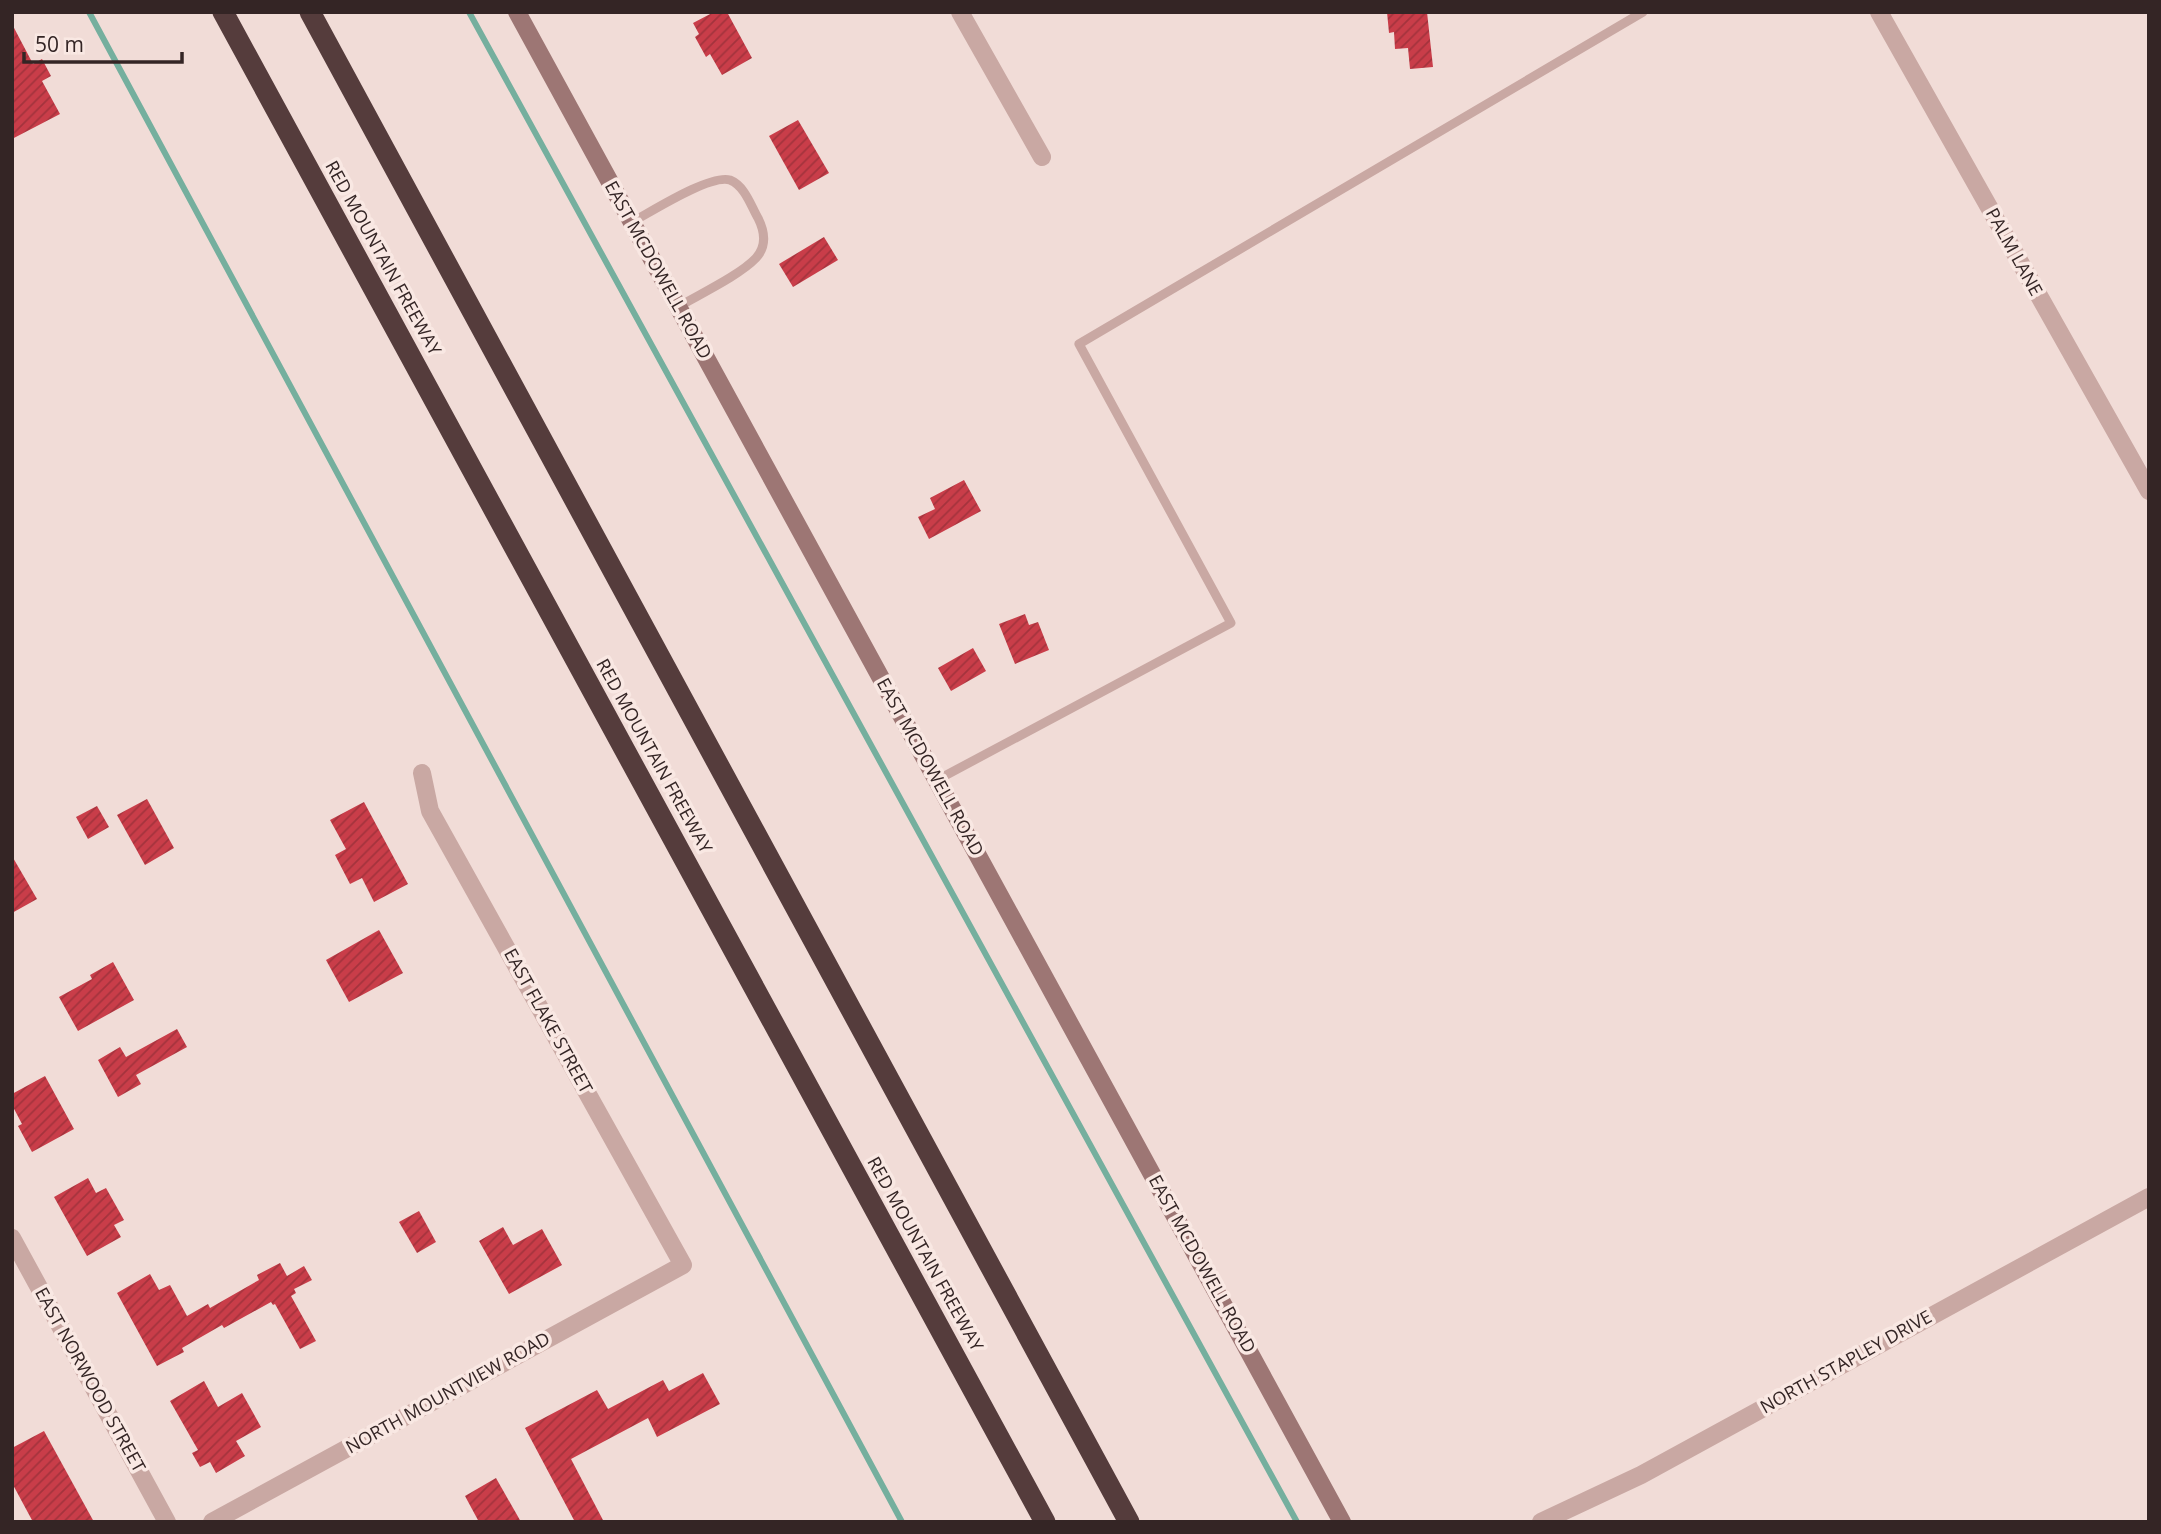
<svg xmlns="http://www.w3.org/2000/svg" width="2161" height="1534" font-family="'Open Sans',sans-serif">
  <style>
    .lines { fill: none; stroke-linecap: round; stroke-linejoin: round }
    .stream { stroke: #75af9e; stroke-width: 6 }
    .building { fill: url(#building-hatch) }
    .lane { stroke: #c9a8a3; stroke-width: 9 }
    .street { stroke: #c9a8a3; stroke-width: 18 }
    .secondary { stroke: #9d7674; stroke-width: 18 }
    .highway { stroke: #553c3c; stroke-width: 21 }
    .labels { text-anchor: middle; stroke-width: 7; stroke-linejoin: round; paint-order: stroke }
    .street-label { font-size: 18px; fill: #342525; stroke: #f9e8e3 }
  </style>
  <defs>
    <pattern id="building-hatch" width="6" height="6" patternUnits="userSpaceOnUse" patternTransform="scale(1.75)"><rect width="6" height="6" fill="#c93d49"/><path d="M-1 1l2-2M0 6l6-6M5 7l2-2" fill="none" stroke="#a4333d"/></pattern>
  </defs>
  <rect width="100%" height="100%" fill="#f1dcd7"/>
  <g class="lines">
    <g class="stream">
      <path d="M89,12L902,1522"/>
      <path d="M469,12L1297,1522"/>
    </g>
  </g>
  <g class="building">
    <path d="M714,12H727L752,58L722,75L710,54L706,57L695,37L699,34L693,23Z"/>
    <path d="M1387,12H1427L1433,67L1410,69L1408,48L1395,49L1394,32L1389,33Z"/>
    <path d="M12,24L33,64L42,59L51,76L42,81L60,114L12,139Z"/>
    <path d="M798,120L829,173L799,190L769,136Z"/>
    <path d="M824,237L838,260L793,287L779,264Z"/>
    <path d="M964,480L981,511L929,539L918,517L935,509L930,498Z"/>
    <path d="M1025,614L1029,625L1038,622L1049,650L1015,664L999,624Z"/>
    <path d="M973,648L986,671L951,691L938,668Z"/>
    <path d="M147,799L174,848L145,865L117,815Z"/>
    <path d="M364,802L408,884L374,902L362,878L350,884L335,855L346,849L330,820Z"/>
    <path d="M97,806L109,827L88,839L76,817Z"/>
    <path d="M12,856L37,899L12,913Z"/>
    <path d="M379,930L403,973L349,1002L326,960Z"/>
    <path d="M113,962L134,1000L78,1031L59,997L92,979L90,975Z"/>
    <path d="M177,1029L187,1047L136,1075L141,1084L118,1097L98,1060L120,1047L126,1057Z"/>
    <path d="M45,1076L74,1129L32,1152L18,1126L22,1124L12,1105V1094Z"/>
    <path d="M88,1178L96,1193L106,1188L124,1220L114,1225L121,1237L87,1256L54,1197Z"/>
    <path d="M419,1211L436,1242L417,1253L399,1222Z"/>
    <path d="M503,1227L513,1245L542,1229L562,1265L509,1294L479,1241Z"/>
    <path d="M280,1263L287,1276L304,1266L312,1280L294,1289L296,1293L291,1296L316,1341L300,1349L275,1304L273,1305L271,1302L224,1328L222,1325L182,1348L184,1352L157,1366L117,1293L150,1274L159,1290L170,1285L187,1316L208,1304L210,1308L259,1280L257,1275Z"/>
    <path d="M703,1373L720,1404L657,1437L648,1418L571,1459L604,1522H575L525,1428L597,1390L608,1409L663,1380L669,1391Z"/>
    <path d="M204,1381L218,1407L242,1393L261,1427L236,1441L245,1456L216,1473L210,1462L200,1467L192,1453L198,1450L170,1401Z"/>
    <path d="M44,1431L94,1522H33L12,1483V1448Z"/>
    <path d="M496,1478L521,1522H479L465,1496Z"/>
  </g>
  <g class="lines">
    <g class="lane">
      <path d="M632,222C651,212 710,174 730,180C745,186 751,206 758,218C765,232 767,246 756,258C740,275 700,294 678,307"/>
      <path d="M937,780L1231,623L1079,344L1643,12"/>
    </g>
    <g class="street">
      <path d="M960,12L1042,157"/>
      <path d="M1879,12L2149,491"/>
      <path d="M12,1238L167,1522"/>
      <path d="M212,1522L683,1265L430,811L422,773"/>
      <path d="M1541,1522L1641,1475L2149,1197"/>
    </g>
    <path class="secondary" d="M517,12L1342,1522"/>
    <g class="highway">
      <path d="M223,12L1045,1522"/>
      <path d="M310,12L1129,1522"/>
    </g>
  </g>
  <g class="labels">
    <g class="street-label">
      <text transform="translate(2014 252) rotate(61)" y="6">PALM LANE</text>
      <text transform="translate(383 258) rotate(61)" y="6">RED MOUNTAIN FREEWAY</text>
      <text transform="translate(658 270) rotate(61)" y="6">EAST MCDOWELL ROAD</text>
      <text transform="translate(654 756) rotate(61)" y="6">RED MOUNTAIN FREEWAY</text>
      <text transform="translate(930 767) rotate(61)" y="6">EAST MCDOWELL ROAD</text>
      <text transform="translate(548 1021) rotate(61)" y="6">EAST FLAKE STREET</text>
      <text transform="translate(925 1254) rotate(61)" y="6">RED MOUNTAIN FREEWAY</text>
      <text transform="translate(1202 1264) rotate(61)" y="6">EAST MCDOWELL ROAD</text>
      <text transform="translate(1846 1362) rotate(-29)" y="6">NORTH STAPLEY DRIVE</text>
      <text transform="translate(90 1380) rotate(61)" y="6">EAST NORWOOD STREET</text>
      <text transform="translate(448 1393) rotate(-29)" y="6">NORTH MOUNTVIEW ROAD</text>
    </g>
  </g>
  <rect width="2161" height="1534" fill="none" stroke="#342525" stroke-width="28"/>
  <path d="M24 52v10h158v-10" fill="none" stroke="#342525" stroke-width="3.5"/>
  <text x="35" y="52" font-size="21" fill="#342525" stroke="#f9e8e3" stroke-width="5" paint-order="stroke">50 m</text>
</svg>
